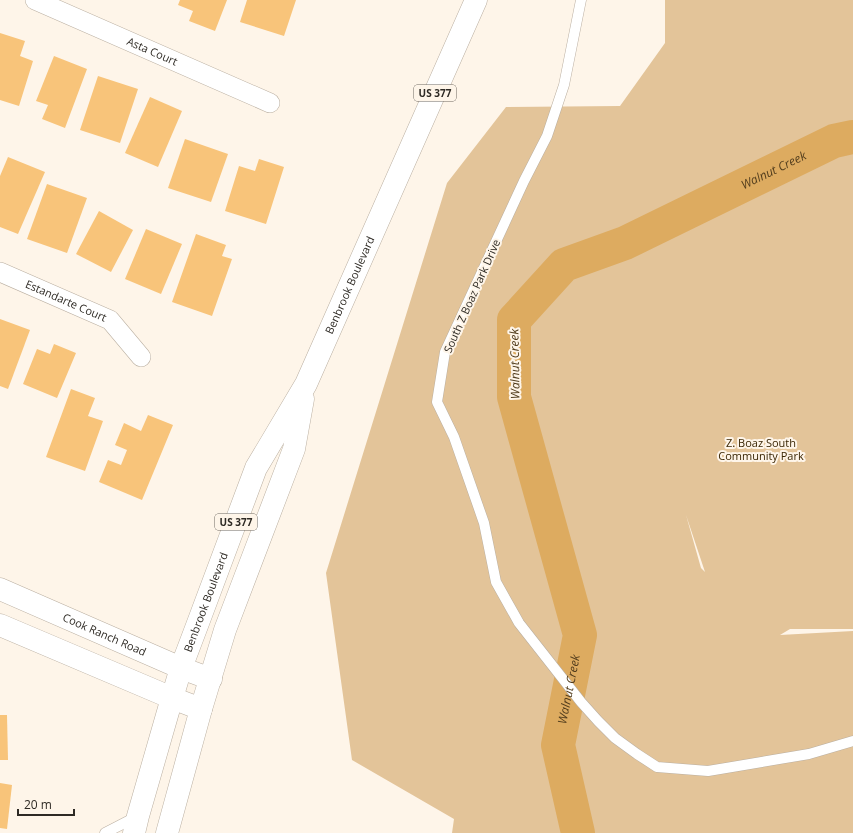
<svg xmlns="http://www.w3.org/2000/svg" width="853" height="833" font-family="'Open Sans',sans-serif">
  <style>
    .green { fill: #e3c499; fill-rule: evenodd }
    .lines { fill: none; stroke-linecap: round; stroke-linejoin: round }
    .river { stroke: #ddab60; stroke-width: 34 }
    .building { fill: #f8c47a }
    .lane-casing { stroke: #baafa1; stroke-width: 11 }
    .street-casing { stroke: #baafa1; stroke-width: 20 }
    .secondary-casing { stroke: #baafa1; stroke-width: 23 }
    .primary-casing { stroke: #baafa1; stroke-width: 23 }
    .lane { stroke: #fff; stroke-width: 10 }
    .street { stroke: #fff; stroke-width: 19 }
    .secondary { stroke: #fff; stroke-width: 22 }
    .primary { stroke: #fff; stroke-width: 22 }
    .labels { text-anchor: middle; stroke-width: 4; stroke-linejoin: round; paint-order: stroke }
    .shield { fill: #fef5e9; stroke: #6c675f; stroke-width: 1 }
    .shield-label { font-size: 10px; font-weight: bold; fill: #2e2a24 }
    .street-label { font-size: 11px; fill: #2e2a24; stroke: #fef5e9 }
    .park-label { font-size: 11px; fill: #3a2604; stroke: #fef5e9 }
    .water-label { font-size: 12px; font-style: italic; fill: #523d1d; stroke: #fef5e9 }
  </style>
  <rect width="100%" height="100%" fill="#fef5e9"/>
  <path class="green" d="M665,0H853V629H790L780,635L853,631V833H452L454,819L352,760L326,573L447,183L506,107L620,106L665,43ZM686,515L705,572L701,568Z"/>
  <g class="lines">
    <path class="river" id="s1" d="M578,833L558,745L580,635L514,397V320L564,265L625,243L834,141L853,137"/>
  </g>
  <g class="building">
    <path d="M180,0H227L215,31L189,21L193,11L178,5Z"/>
    <path d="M247,0H296L284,36L240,22Z"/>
    <path d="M0,33L25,41L20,56L33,61L19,106L0,100Z"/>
    <path d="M54,56L87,69L65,128L42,119L48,105L36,101Z"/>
    <path d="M98,76L138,89L120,143L80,130Z"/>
    <path d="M150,97L182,111L158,167L125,153Z"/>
    <path d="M185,139L228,154L211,202L168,188Z"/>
    <path d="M8,157L45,172L18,234L0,227V176Z"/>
    <path d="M259,159L284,167L266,224L225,211L239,166L255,171Z"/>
    <path d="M47,184L87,198L67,253L27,239Z"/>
    <path d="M99,211L133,230L111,272L76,254Z"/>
    <path d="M146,229L182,244L161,294L125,279Z"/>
    <path d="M196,234L226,245L222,256L232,259L212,316L172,302Z"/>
    <path d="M0,319L30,330L8,389L0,386Z"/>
    <path d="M54,344L76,353L57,398L23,384L37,349L50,354Z"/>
    <path d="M71,389L95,398L88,416L103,421L85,471L46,457Z"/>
    <path d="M148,415L173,425L142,500L99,482L108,460L121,465L127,450L115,445L124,423L141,431Z"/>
    <path d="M0,715H7L8,760H0Z"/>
    <path d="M0,783L12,785L7,829L0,828Z"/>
  </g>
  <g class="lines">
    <defs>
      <g id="lane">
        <path d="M581,0L564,85L547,136L524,181L445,352L437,402L454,437L484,523L496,582L519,623L581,702L598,721L615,738L637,754L657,767L708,771L809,754L853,741"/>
        <path d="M105,833L136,817"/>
      </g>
      <g id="street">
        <path id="s2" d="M35,0L270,103"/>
        <path id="s3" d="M0,272L110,320L141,357"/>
      </g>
      <g id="secondary">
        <path id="s4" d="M0,589L181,668L211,679"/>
        <path d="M0,625L172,698L201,709"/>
      </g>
      <g id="primary">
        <path id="s5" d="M134,833L138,816L172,698L181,668L198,623L256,468L306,384L476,0"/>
        <path d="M167,833L201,709L225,630L294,449L303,399"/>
      </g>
    </defs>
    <use href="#lane" class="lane-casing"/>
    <use href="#street" class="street-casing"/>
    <use href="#secondary" class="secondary-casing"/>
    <use href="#primary" class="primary-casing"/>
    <use href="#lane" class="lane"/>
    <use href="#street" class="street"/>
    <use href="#secondary" class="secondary"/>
    <use href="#primary" class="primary"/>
  </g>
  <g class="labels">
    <g class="shield">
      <rect x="414" y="85" width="42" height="16" rx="3"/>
      <rect x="215" y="514" width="42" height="16" rx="3"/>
    </g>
    <g class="shield-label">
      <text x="435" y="97">US 377</text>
      <text x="236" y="526">US 377</text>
    </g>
    <g class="street-label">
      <text dy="4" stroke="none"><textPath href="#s2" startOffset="128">Asta Court</textPath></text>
      <text dy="4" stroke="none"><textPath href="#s5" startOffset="591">Benbrook Boulevard</textPath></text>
      <text transform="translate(472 296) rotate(-66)" y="4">South Z Boaz Park Drive</text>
      <text dy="4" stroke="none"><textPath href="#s3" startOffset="72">Estandarte Court</textPath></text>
      <text dy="4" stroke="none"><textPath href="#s5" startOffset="242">Benbrook Boulevard</textPath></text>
      <text dy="4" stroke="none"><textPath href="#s4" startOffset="114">Cook Ranch Road</textPath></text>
    </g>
    <g class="park-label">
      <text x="761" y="447">Z. Boaz South<tspan x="761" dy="13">Community Park</tspan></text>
    </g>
    <g class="water-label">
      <text dy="4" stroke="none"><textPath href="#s1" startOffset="831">Walnut Creek</textPath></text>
      <text transform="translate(515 364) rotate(-91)" y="4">Walnut Creek</text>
      <text dy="4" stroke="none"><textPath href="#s1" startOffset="147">Walnut Creek</textPath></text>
    </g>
  </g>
  <path d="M18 809v6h56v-6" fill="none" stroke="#2e2a24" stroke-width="2"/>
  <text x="24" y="809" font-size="12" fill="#2e2a24" stroke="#fef5e9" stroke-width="3" paint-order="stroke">20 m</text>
</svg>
